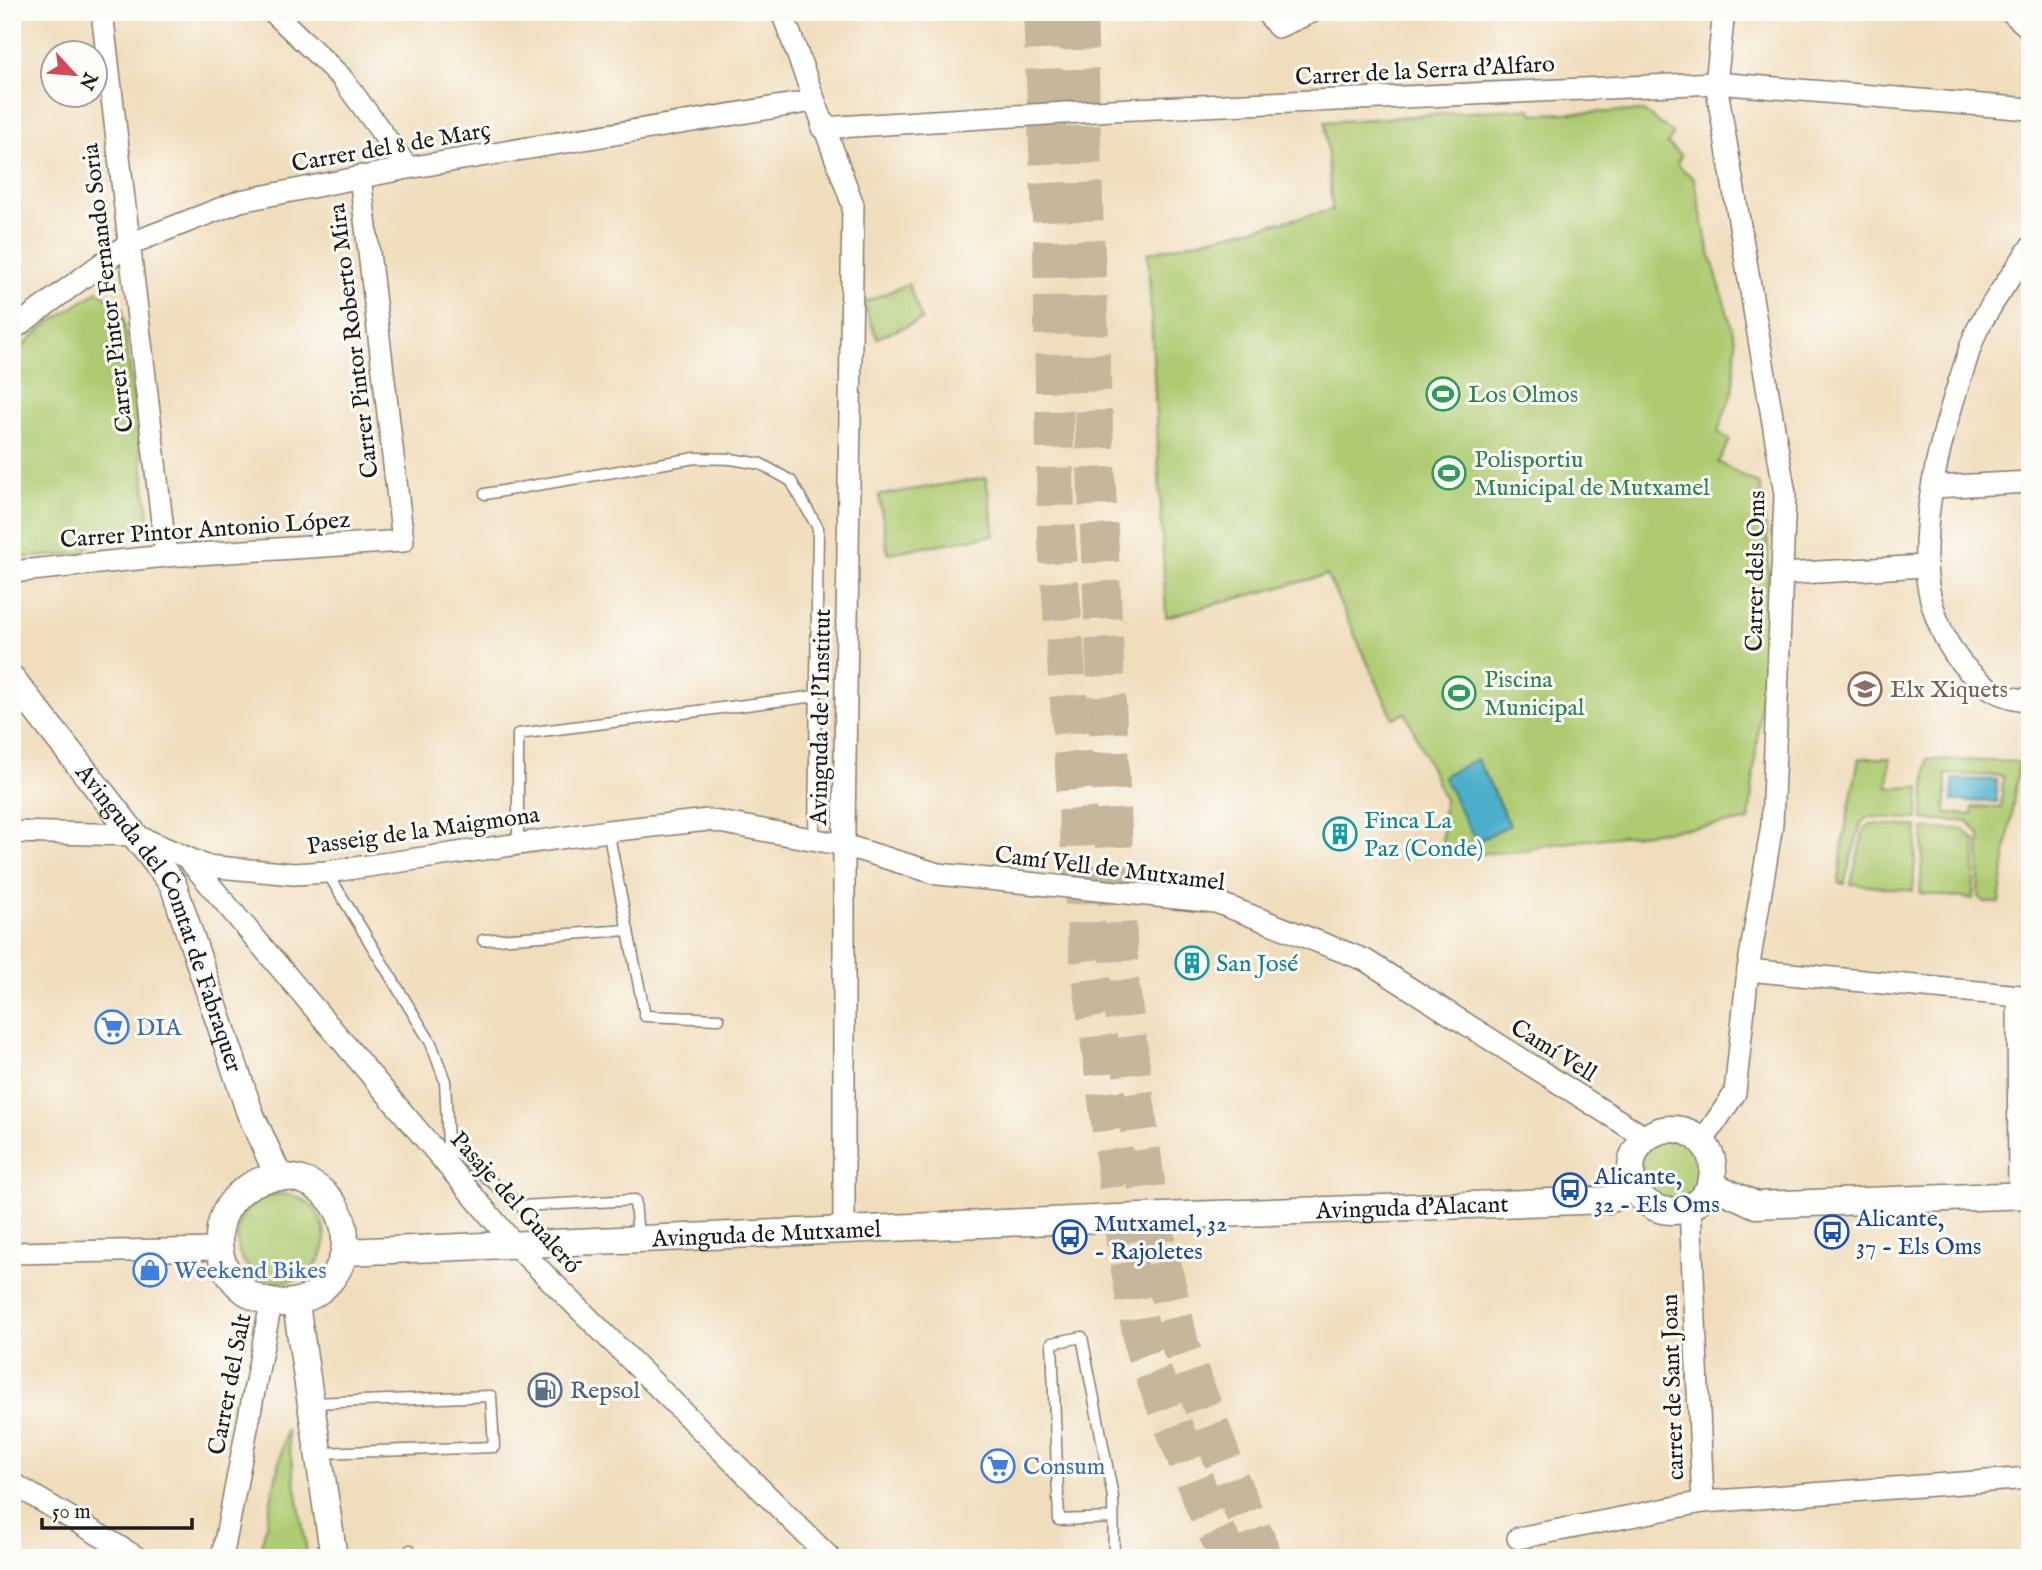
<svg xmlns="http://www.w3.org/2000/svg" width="2042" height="1570" font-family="'IM FELL English',serif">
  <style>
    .green { fill: #aecb71; stroke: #657446; stroke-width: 2; fill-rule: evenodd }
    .water { fill: #4caecb; stroke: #346574; stroke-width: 2 }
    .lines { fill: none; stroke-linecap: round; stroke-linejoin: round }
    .motorway-tunnel { stroke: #c6b69c; stroke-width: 38; stroke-dasharray: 38 19; stroke-linecap: butt }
    .service-casing { stroke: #867c6c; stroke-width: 13 }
    .minor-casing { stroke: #867c6c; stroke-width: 24 }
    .tertiary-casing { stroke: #867c6c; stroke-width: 29 }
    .service { stroke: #fff; stroke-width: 10 }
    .minor { stroke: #fff; stroke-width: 21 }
    .tertiary { stroke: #fff; stroke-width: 26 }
    .labels { text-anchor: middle; stroke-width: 6; stroke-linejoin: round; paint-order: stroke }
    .street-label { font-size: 24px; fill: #1c1c1c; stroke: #fdfcf7 }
    .leisure-label { font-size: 24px; fill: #27864d; stroke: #fdfcf7; text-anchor: start }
    .education-label { font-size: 24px; fill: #785e54; stroke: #fdfcf7; text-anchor: start }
    .culture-label { font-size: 24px; fill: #0d838f; stroke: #fdfcf7; text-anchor: start }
    .shop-label { font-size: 24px; fill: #366cbe; stroke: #fdfcf7; text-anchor: start }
    .transit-label { font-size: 24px; fill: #164399; stroke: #fdfcf7; text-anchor: start }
    .service-label { font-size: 24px; fill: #4e5e75; stroke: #fdfcf7; text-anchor: start }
  </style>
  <rect width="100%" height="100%" fill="#fdfcf7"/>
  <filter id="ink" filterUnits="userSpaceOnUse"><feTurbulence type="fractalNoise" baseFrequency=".0143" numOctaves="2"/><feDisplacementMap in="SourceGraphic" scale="14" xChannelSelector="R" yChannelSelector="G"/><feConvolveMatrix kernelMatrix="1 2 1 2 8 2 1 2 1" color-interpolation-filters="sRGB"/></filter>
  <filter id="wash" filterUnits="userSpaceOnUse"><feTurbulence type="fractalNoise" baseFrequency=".00686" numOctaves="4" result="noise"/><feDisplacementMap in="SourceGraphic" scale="28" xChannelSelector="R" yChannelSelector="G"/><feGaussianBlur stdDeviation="1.57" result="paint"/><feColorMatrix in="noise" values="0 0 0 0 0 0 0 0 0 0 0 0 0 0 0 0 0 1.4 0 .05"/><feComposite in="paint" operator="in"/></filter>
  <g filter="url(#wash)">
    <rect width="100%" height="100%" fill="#f0ddbc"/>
    <g class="green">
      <path d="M1530,108L1533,114L1643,111L1674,134L1667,144L1681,155L1677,164L1694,179L1707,242L1736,342L1733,390L1718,432L1730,440L1718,462L1760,485L1768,545L1769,620L1749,821L1538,846L1524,851L1442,856L1444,799L1406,713L1393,718L1327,575L1166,617L1148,253L1332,210L1325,122Z"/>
      <path d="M908,284L922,320L877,338L863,303Z"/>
      <path d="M98,291L122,307L150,524L92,540L83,554L12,558V356L42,328Z"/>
      <path d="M986,478L995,535L888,553L879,495Z"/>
      <path d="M1859,758H1890L1888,788L1920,787L1918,819L1869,817L1861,823L1844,884H1839L1843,840Z"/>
      <path d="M1927,759L2019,762L1999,903H1986L1978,897L1980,834L1969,822L1923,819ZM1946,774L2003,776L2001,808L1973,807L1972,815L1946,813Z"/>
      <path d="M1871,824L1917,827L1913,891L1851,884L1864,829Z"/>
      <path d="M1924,829H1963L1976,841L1973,899L1920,893Z"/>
      <circle cx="1672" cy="1170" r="32"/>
      <circle cx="281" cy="1238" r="44"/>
      <path d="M286,1429L308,1558H259Z"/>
    </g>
    <g class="water">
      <path d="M1477,759L1510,825L1476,842L1443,776Z"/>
      <path d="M1953,779L1997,780V802L1952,801Z"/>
    </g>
  </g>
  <g filter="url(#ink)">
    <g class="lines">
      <g class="motorway-tunnel">
        <path d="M1042,12L1052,239L1056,528L1087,943L1125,1241L1144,1350L1205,1507L1229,1558"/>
        <path d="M1078,12L1085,232L1120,981L1148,1199L1180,1345L1232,1485L1264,1558"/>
      </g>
      <defs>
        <g id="service">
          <path d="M485,494L695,458L731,459L761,464L791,481L818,528L814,838"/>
          <path d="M608,831L645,1016L719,1019"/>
          <path d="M518,843V734L816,696"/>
          <path d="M327,872L431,1043L445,1081L448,1145L520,1206L635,1200L638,1239"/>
          <path d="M483,940L628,930"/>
          <path d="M311,1403L491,1396L494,1447L319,1453"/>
          <path d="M1113,1518L1059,1520L1052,1343L1082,1337L1113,1497L1114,1558"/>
          <path d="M410,1550L411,1558"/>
        </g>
        <g id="minor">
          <path d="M102,12L166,556"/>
          <path d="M273,12L341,77L408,168"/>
          <path d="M782,12L853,205L844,832V1230"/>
          <path d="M1266,12L1278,27L1312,12"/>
          <path d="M2011,12L2030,29"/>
          <path d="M822,128L1112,110L1716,83L2030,109"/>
          <path d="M2030,248C2012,274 1993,301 1978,328C1971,342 1967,359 1962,373C1942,434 1924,501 1926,566C1927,598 1941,639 1962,664C1980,684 2001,700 2030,700"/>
          <path d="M12,330L127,245L240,201L408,168L813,101"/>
          <path d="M1933,487L2030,482"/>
          <path d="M12,572L166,556L403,541L360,176"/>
          <path d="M1782,574L1926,566"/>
          <path d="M12,832L135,835L206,866L294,874L327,872L608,831L708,820L844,845L938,874L1216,902L1365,960L1646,1138"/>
          <path d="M188,859L514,1244L830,1558"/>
          <path d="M1748,970L2030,997"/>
          <path d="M2018,996L2019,1196"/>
          <path d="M1702,1142L1735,1093L1748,970L1772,825L1785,494L1716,83L1724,12"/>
          <path d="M12,1253L219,1249"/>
          <path d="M12,1483L138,1558"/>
          <path d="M1703,1502L2030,1478"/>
          <path d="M1518,1538L1703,1502L1690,1207"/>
          <path d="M222,1558L271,1303"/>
        </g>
        <g id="tertiary">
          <path id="s1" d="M12,679L173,884L250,1113L278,1175"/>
          <circle cx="1672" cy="1170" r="41"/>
          <circle cx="282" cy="1240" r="63"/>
          <path d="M1710,1184L1756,1205L2030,1195"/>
          <path id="s2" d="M345,1252L1187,1215L1609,1200L1634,1186"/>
          <path d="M296,1304L334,1558"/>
        </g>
      </defs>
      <use href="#service" class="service-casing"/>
      <use href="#minor" class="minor-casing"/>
      <use href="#tertiary" class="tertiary-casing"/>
      <use href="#service" class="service"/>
      <use href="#minor" class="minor"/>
      <use href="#tertiary" class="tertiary"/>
    </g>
  </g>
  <defs>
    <symbol id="stadium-ring" viewBox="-11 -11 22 22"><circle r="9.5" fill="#fdfcf7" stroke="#2e9e5b" stroke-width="1.5"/><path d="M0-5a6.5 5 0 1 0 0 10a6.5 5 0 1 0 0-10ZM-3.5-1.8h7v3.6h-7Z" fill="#2e9e5b"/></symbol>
    <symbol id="school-ring" viewBox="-11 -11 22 22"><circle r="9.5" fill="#fdfcf7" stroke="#8d6e63" stroke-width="1.5"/><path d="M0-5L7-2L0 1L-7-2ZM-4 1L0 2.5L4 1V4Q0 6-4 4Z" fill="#8d6e63"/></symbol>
    <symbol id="building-ring" viewBox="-11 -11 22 22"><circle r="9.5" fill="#fdfcf7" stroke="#0f9aa8" stroke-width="1.5"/><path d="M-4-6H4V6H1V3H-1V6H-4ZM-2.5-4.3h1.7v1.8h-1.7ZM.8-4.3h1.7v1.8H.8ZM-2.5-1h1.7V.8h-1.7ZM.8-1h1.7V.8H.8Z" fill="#0f9aa8"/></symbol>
    <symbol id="supermarket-ring" viewBox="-11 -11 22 22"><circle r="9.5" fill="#fdfcf7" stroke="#3f7fe0" stroke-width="1.5"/><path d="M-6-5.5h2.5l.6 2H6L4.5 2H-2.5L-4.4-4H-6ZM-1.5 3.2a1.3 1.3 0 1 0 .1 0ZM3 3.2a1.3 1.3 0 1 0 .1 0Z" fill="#3f7fe0"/></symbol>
    <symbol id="bus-ring" viewBox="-11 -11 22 22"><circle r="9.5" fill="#fdfcf7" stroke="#1a4fb4" stroke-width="1.5"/><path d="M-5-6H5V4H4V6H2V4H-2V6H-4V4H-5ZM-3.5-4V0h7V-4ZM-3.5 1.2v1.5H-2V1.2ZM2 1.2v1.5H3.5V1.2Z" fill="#1a4fb4"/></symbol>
    <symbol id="shop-ring" viewBox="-11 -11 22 22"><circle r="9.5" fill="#fdfcf7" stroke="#3f7fe0" stroke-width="1.5"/><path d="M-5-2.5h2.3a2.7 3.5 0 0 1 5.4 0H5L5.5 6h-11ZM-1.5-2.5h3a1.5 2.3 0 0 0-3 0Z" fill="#3f7fe0"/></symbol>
    <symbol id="fuel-ring" viewBox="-11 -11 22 22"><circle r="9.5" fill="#fdfcf7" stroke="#5c6f8a" stroke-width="1.5"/><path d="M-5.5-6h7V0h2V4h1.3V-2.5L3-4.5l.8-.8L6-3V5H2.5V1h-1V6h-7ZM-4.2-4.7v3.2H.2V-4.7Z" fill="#5c6f8a"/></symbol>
  </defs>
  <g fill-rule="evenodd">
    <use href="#stadium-ring" x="1424" y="375" width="38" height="38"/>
    <use href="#stadium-ring" x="1430" y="454" width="38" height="38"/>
    <use href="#school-ring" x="1846" y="670" width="38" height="38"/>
    <use href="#stadium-ring" x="1440" y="674" width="38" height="38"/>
    <use href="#building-ring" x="1321" y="815" width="38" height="38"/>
    <use href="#building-ring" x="1173" y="944" width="38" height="38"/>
    <use href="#supermarket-ring" x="93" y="1008" width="38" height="38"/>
    <use href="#bus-ring" x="1551" y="1171" width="38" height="38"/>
    <use href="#bus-ring" x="1813" y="1213" width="38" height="38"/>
    <use href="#bus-ring" x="1051" y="1218" width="38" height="38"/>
    <use href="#shop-ring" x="131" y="1251" width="38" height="38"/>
    <use href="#fuel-ring" x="526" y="1371" width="38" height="38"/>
    <use href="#supermarket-ring" x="979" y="1447" width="38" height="38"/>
  </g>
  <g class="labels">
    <g class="street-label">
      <text transform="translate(1425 70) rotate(-3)" y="8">Carrer de la Serra d'Alfaro</text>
      <text transform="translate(391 146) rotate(-10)" y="8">Carrer del 8 de Març</text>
      <text transform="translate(107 288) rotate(-97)" y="8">Carrer Pintor Fernando Soria</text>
      <text transform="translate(353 341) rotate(-97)" y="8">Carrer Pintor Roberto Mira</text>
      <text transform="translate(205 529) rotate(-4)" y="8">Carrer Pintor Antonio López</text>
      <text transform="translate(1755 571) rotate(-89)" y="8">Carrer dels Oms</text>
      <text transform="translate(820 717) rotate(-89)" y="8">Avinguda de l'Institut</text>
      <text transform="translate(423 830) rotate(-8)" y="8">Passeig de la Maigmona</text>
      <text transform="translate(1110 868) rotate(7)" y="8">Camí Vell de Mutxamel</text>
      <text dy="8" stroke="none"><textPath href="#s1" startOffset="285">Avinguda del Comtat de Fabraquer</textPath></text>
      <text transform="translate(1554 1050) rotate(32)" y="8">Camí Vell</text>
      <text transform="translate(516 1202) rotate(48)" y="8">Pasaje del Gualeró</text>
      <text dy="8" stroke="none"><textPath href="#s2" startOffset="1068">Avinguda d'Alacant</textPath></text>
      <text dy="8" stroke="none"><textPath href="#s2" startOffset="422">Avinguda de Mutxamel</textPath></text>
      <text transform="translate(229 1384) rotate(-79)" y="8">Carrer del Salt</text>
      <text transform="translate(1672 1387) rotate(-92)" y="8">carrer de Sant Joan</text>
    </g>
    <g class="leisure-label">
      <text x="1468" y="402">Los Olmos</text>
      <text x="1474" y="467">Polisportiu<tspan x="1474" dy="28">Municipal de Mutxamel</tspan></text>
      <text x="1484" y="687">Piscina<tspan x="1484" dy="28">Municipal</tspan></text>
    </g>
    <g class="education-label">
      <text x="1890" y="697">Elx Xiquets</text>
    </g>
    <g class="culture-label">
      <text x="1364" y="828">Finca La<tspan x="1364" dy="28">Paz (Conde)</tspan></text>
      <text x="1216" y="971">San José</text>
    </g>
    <g class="shop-label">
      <text x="136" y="1035">DIA</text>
      <text x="174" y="1278">Weekend Bikes</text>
      <text x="1023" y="1474">Consum</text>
    </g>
    <g class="transit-label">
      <text x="1594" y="1184">Alicante,<tspan x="1594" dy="28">32 - Els Oms</tspan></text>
      <text x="1856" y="1226">Alicante,<tspan x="1856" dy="28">37 - Els Oms</tspan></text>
      <text x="1094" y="1231">Mutxamel, 32<tspan x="1094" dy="28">- Rajoletes</tspan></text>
    </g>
    <g class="service-label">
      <text x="570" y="1398">Repsol</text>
    </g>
  </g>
  <rect width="2042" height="1570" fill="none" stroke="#fdfcf7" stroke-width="42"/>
  <g transform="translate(74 74) rotate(116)"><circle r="33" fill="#fdfcf7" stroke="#a3a29f" stroke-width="2"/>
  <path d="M0-5L12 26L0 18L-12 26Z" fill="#d1495b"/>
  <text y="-10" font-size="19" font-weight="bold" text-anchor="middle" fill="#1c1c1c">N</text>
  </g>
  <path d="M42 1518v10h150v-10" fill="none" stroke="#1c1c1c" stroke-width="3.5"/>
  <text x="52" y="1518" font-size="21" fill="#1c1c1c" stroke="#fdfcf7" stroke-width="5" paint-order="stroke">50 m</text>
</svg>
